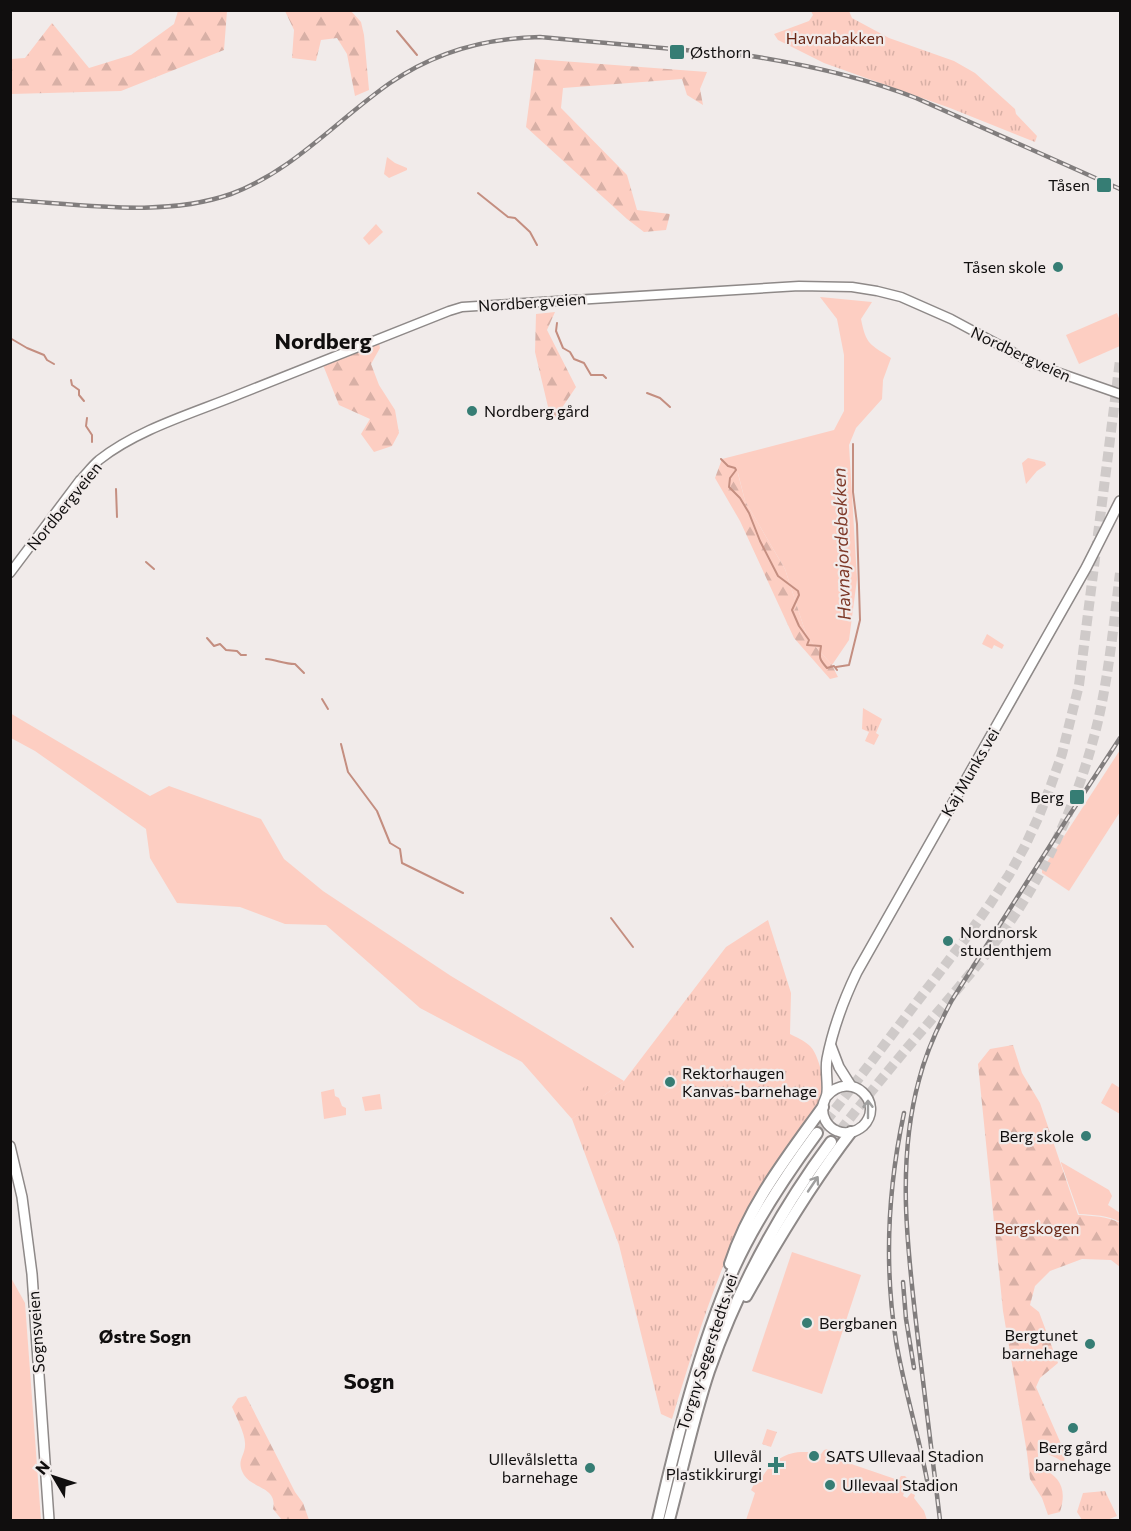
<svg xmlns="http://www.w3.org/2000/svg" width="1131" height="1531" font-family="Commissioner,sans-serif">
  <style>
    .green { fill: #fdcec2 }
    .forest { fill: url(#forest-firs) }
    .park { fill: url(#park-tufts) }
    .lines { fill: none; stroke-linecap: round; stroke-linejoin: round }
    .stream { stroke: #c48e80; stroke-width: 2 }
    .trunk-tunnel { stroke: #cfcac9; stroke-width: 10; stroke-dasharray: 10 5; stroke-linecap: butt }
    .tertiary-casing { stroke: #8e8988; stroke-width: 11 }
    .secondary-casing { stroke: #8e8988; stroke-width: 12 }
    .trunk-casing { stroke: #8e8988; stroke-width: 14 }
    .tertiary { stroke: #fff; stroke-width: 8 }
    .secondary { stroke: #fff; stroke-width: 9 }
    .trunk { stroke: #fff; stroke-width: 10 }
    .rail-casing { stroke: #817d7d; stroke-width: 4.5 }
    .rail { stroke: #f1ebea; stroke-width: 2; stroke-dasharray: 7; stroke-linecap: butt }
    .oneway { stroke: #9f9f9f }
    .poi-dot { fill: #367d74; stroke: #f1ebea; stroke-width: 2 }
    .labels { text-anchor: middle; stroke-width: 4.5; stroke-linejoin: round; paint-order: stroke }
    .park-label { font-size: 16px; fill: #682615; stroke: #f1ebea }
    .poi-label { font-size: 16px; fill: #100e0e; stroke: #f1ebea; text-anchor: start }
    .street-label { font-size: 16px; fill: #100e0e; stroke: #f1ebea }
    .water-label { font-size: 18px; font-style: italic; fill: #7e3928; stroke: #f1ebea }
    .neighbourhood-label { font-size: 18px; font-weight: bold; fill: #100e0e; stroke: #f1ebea }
    .district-label { font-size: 22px; font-weight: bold; fill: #100e0e; stroke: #f1ebea }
  </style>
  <defs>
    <pattern id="forest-firs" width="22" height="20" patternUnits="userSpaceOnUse" patternTransform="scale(1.5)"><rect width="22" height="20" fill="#fdcec2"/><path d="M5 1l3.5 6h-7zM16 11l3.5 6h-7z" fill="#d8b0a6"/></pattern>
    <pattern id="park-tufts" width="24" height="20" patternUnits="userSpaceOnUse" patternTransform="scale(1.5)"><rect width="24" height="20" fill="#fdcec2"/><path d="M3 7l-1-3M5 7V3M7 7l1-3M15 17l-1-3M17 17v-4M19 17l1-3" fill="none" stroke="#d8b0a6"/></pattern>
  </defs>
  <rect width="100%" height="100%" fill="#f1ebea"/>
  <g class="green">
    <path d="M387,157L395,163L407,168V170L389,178L384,174Z"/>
    <path d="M376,224L383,232L369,245L363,238Z"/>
    <path d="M820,297L872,302L861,319C866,345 870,344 891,358L883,380L882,399L856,428L849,445L857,579L849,640L832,665L807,637L785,569L745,501L738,473L722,459L834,430L844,411V355L837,319Z"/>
    <path d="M1117,313L1120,321V346L1079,364L1066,335Z"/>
    <path d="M1028,458L1045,462L1046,465L1037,471L1026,484L1022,463Z"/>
    <path d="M10,713L150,796L169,786L261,819L284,859L323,891L451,976L624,1081L572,1119L522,1062L420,1008L326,925L285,924L240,907L177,903L150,858L146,829L35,751L11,738Z"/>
    <path d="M1120,750V812L1069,891L1042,873V870Z"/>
    <path d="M1112,1083L1120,1088V1114L1101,1103Z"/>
    <path d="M334,1089L335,1096L339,1098L342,1106L346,1108V1115L324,1119L321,1092Z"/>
    <path d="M380,1094L382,1109L365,1111L362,1097Z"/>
    <path d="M1061,1162L1109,1190L1112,1196L1108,1205L1120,1213V1222C1108,1215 1094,1215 1079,1214L1061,1163Z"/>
    <path d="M792,1252L861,1275L822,1394L752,1371Z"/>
    <path d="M10,1276L25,1303L41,1520H11Z"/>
    <path d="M827,1449L829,1450L831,1457L898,1480L901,1476H905L908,1479L903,1496L907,1498L911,1493L915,1495L914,1498L924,1511L927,1520H746L755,1493L751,1490L754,1484L759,1483C773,1456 792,1448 821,1454L824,1450Z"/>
  </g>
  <g class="forest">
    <path d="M178,11H227L224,50L121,91L11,94V59L25,58L52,23L89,68L131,55L174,24Z"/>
    <path d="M285,11H351L361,22L364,35L369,90L355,96L347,54L337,38L321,40L316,61L292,58L294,30Z"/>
    <path d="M535,59L707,72L700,89L703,105L687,95L682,79L563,88L561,108L627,175L637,210L670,214L666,230L644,232L627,219L526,127Z"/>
    <path d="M555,312L547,330L576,387L555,418L549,411L535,352L536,314Z"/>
    <path d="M379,343L380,348L371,364L379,385L395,410L399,433L392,446L374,452L361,434L370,419L339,405L323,365Z"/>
    <path d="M722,459L736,466L745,501L785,569L807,637L832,665L838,677L830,679L794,638L740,521L715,478Z"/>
    <path d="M1013,1045L1022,1073L1040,1103L1078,1215C1093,1216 1107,1216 1120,1223V1267L1111,1260L1082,1259L1050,1271L1035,1286L1030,1305L1039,1312L1058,1363L1040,1378L1036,1387L1065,1453L1064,1464C1056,1455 1049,1457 1042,1449L1039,1450L1038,1456L1040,1467C1061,1477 1067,1489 1060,1512L1048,1515L1042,1498L1030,1479L1027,1453L1003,1311L978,1064L990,1049Z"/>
    <path d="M246,1396L295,1492L303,1503L309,1520H282L273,1509C278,1487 253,1489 244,1475C235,1460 246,1456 245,1443C245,1434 236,1416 232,1407L238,1398Z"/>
  </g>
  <g class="park">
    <path d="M811,11H849L852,18L889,38L954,61L975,73L1015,109L1016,114L1037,136L1035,142L950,108L824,63L778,40L774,34L809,21L813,15Z"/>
    <path d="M987,634L1004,645L1002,649L994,645L992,649L982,644Z"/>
    <path d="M863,708L882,719L876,733L879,735L874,745L865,741L869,732L862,729Z"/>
    <path d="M768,920L791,993L790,1034C796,1037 805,1041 810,1046C818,1054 824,1077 822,1088C815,1131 769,1171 749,1209C715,1276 694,1347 672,1419L661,1414L619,1245L572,1119L581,1112L573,1098L586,1085L603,1096L624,1081L726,947Z"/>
    <path d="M767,1429L777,1432L771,1447L762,1444Z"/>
    <path d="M1105,1491L1117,1516L1107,1520H1082L1077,1512L1083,1493Z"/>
  </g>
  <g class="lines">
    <g class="stream">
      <path d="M397,31L417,55"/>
      <path d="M478,193L508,217L515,218L530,232L537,245"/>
      <path d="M557,323L556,331L563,348L570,352L574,359L584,363L591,375H603L606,378"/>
      <path d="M10,338L27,348L44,355L47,360L54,364"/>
      <path d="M71,380L72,385L79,390V395L84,401"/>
      <path d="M647,393L660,398L670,407"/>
      <path d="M87,418L86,426L92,435V442"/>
      <path d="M721,459L728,466L735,468L736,470L730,478L729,487L740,498L749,513L760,541L778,576L798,591L799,595L792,610L799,626L809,640L807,645L821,646C819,658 819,659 827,668L834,666L837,670"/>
      <path d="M116,489L117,517"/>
      <path d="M146,562L154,569"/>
      <path d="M207,638L214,646L220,644L226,650L237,651L241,655H246"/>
      <path d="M266,659C277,660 284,664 295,664L304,673"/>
      <path d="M836,667L849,665L860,620L857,524L853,492V444"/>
      <path d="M322,699L328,709"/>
      <path d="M341,744L348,772L377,811L390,843L400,849L402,863L463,893"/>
      <path d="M611,918L633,947"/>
    </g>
    <g class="trunk-tunnel">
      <path d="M817,1133L965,939L990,904L1009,875L1025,846L1039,816L1051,785L1062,754L1079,685L1120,360"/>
      <path d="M831,1142C862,1103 893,1064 926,1026C963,982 1002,939 1031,889C1061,837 1084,780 1098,721C1109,673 1114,622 1120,573"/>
    </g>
    <defs>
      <path id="tertiary" d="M10,573L80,480C86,474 92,466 99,460C138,429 194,413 240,394C310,366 380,338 449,311L462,307L799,286L852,287L877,291L901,297L951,319L1031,362L1051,370L1120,394"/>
      <g id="secondary">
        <path d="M831,1046L839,1067L851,1086"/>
        <path d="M827,1096C851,1069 886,1103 863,1126C856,1132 846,1135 837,1131C827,1127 821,1116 823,1105C824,1100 827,1097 827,1092C828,1081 825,1070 827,1059C833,1028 843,1001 857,972L1086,568L1120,501"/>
        <path d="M10,1146L22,1197L32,1274L49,1520"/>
      </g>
      <g id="trunk">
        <path d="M730,1264C749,1205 787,1157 823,1107"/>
        <path d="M746,1296C778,1239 811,1184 851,1132"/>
        <path d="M658,1520C677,1437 700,1346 734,1268C756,1220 786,1175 817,1133"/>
        <path d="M669,1520C682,1471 693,1419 709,1371C738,1288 779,1212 831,1142"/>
      </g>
    </defs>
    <use href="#tertiary" class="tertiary-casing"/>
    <use href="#secondary" class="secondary-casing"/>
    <use href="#trunk" class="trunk-casing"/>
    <use href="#tertiary" class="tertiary"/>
    <use href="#secondary" class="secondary"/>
    <use href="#trunk" class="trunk"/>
    <defs>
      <g id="rail">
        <path d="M10,200C82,204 162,218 231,194C293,171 337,120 390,83C435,52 486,38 540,37L751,56C808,65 862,77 916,98L1120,189"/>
        <path d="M904,1113C888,1188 884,1265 896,1341C904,1388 918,1433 927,1480"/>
        <path d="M903,1282L906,1319L914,1368"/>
        <path d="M940,1520C933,1463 926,1405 919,1348C909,1260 895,1167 919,1080C926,1052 938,1026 952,1000L1065,822L1120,738"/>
      </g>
    </defs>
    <use href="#rail" class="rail-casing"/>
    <use href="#rail" class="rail"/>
  </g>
  <defs><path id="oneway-shaft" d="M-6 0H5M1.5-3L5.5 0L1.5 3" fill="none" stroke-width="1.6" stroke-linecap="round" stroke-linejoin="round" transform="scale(1.5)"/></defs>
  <g class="oneway">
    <use href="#oneway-shaft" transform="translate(868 1109) rotate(-90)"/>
    <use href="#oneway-shaft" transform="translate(813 1184) rotate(-56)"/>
  </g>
  <g class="poi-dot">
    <rect x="669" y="44" width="16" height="16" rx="3"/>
    <rect x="1096" y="177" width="16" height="16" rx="3"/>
    <circle cx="1058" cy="267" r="6"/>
    <circle cx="472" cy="411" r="6"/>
    <rect x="1069" y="789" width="16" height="16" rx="3"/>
    <circle cx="948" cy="941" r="6"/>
    <circle cx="670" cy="1082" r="6"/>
    <circle cx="1086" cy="1136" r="6"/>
    <circle cx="807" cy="1323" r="6"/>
    <circle cx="1090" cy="1344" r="6"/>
    <circle cx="1073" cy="1428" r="6"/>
    <circle cx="814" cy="1456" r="6"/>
    <path d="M773 1456h6v6h6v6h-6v6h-6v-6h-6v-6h6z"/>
    <circle cx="590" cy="1468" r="6"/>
    <circle cx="830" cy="1485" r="6"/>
  </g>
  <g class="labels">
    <g class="park-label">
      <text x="835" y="44">Havnabakken</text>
      <text x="1037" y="1234">Bergskogen</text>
    </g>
    <g class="poi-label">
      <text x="690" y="58">Østhorn</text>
      <text x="1090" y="191" text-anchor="end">Tåsen</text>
      <text x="1046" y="273" text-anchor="end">Tåsen skole</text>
      <text x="484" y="417">Nordberg gård</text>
      <text x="1064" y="803" text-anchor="end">Berg</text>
      <text x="960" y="938">Nordnorsk<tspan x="960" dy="18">studenthjem</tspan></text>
      <text x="682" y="1079">Rektorhaugen<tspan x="682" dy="18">Kanvas-barnehage</tspan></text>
      <text x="1074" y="1142" text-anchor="end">Berg skole</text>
      <text x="819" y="1329">Bergbanen</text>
      <text x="1078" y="1341" text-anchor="end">Bergtunet<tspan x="1078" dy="18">barnehage</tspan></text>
      <text x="1073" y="1453" text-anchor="middle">Berg gård<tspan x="1073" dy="18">barnehage</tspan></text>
      <text x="762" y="1462" text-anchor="end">Ullevål<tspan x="762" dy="18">Plastikkirurgi</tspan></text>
      <text x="826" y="1462">SATS Ullevaal Stadion</text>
      <text x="578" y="1465" text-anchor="end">Ullevålsletta<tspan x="578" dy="18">barnehage</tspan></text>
      <text x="842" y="1491">Ullevaal Stadion</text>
    </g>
    <g class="street-label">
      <text transform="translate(532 302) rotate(-4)" y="6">Nordbergveien</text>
      <text transform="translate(1021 354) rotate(25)" y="6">Nordbergveien</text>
      <text transform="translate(64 506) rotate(-51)" y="6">Nordbergveien</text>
      <text transform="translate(970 772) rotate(-60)" y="6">Kaj Munks vei</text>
      <text transform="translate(36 1332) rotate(-94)" y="6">Sognsveien</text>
      <text transform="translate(707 1352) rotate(-72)" y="6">Torgny Segerstedts vei</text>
    </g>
    <g class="water-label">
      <text transform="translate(842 544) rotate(-92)" y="6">Havnajordebekken</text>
    </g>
    <g class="neighbourhood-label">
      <text x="145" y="1343">Østre Sogn</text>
    </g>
    <g class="district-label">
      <text x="323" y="349">Nordberg</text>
      <text x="369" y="1389">Sogn</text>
    </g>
  </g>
  <rect width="1131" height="1531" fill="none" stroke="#100e0e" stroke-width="24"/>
  <g transform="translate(54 1477) rotate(309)" stroke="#f1ebea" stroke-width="4.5" paint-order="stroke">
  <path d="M0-4.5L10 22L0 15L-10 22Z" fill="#100e0e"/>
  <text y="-9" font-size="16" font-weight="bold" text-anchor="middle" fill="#100e0e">N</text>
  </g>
</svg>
